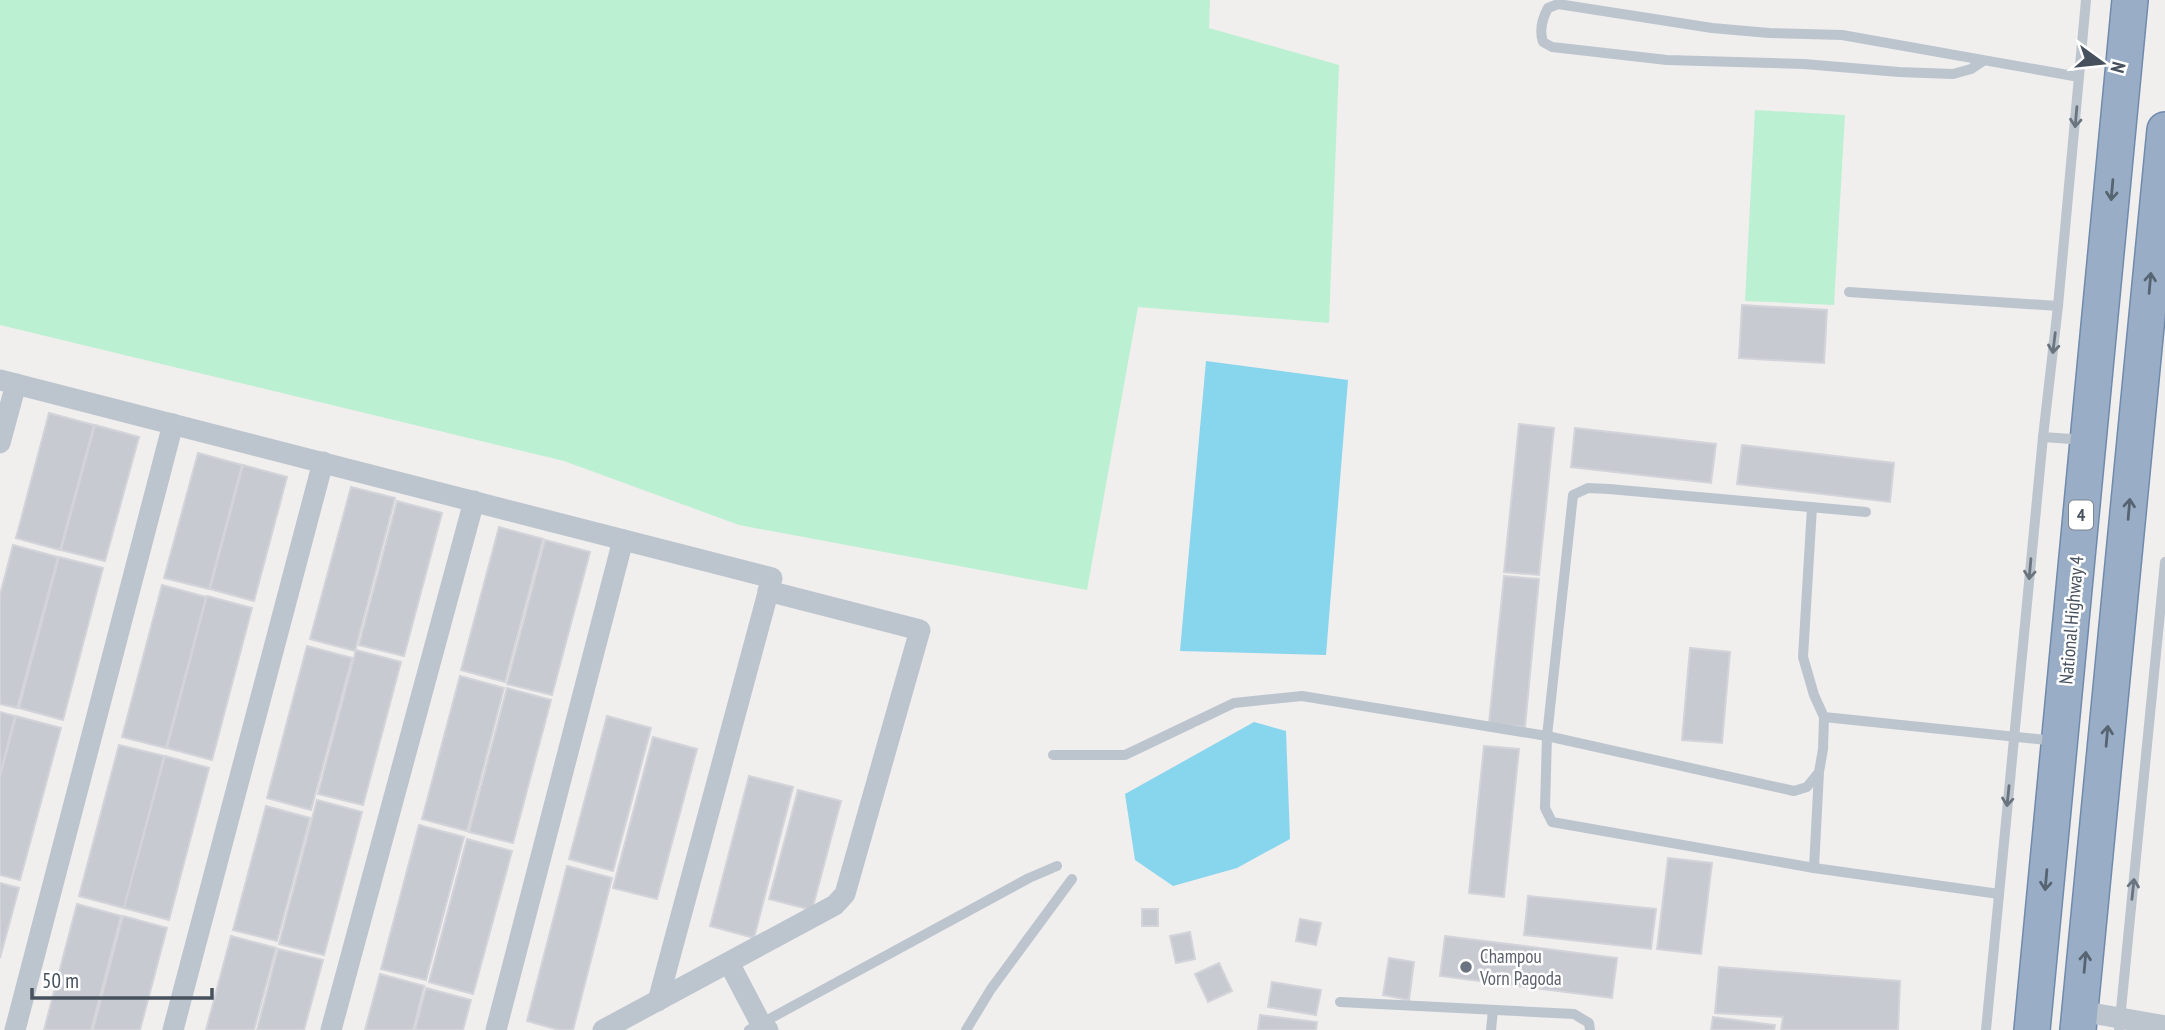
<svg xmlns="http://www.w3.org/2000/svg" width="2165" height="1030" font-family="'PT Sans Narrow',sans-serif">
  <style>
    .green { fill: #bcf0d2 }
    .water { fill: #88d5ee }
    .building { fill: #c8cad1; stroke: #d2d4da; stroke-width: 2 }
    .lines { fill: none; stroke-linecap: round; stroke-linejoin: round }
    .trunk-casing { stroke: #708aab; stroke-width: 38 }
    .service { stroke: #bcc5ce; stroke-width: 10 }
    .minor { stroke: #bcc5ce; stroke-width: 21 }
    .trunk { stroke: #99aec6; stroke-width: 35 }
    .oneway { stroke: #69747f }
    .oneway2 { stroke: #576472 }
    .worship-dot { fill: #6b7280; stroke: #fff; stroke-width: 2.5 }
    .labels { text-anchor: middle; stroke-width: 5; stroke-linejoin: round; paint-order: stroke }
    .shield { fill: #fff; stroke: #7e858e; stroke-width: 2 }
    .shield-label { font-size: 18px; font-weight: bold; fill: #46515d }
    .street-label { font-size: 19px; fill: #46515d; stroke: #fff }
    .worship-label { font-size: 19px; fill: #5b616d; stroke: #fff; text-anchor: start }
  </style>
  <rect width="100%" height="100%" fill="#f1eeee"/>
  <g class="green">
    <path d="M0,0H1210L1209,28L1339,65L1329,323L1138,307L1087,590L739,525L564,461L0,325Z"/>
    <path d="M1755,110L1845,115L1834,305L1745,301Z"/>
  </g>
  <g class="water">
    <path d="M1206,361L1348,380L1326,655L1180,651Z"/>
    <path d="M1254,722L1286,731L1290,839L1237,868L1173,886L1135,860L1125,794Z"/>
  </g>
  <g class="building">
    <path d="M1742,305L1827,310L1824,363L1739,358Z"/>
    <path d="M49,413L94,425L60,550L16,538Z"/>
    <path d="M1519,424L1554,428L1539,575L1504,572Z"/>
    <path d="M95,425L139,437L105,561L61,550Z"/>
    <path d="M1575,428L1716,444L1711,483L1571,467Z"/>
    <path d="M1742,445L1894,463L1890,502L1737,484Z"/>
    <path d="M198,453L242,465L209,589L164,578Z"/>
    <path d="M243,465L287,477L254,601L210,589Z"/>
    <path d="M351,487L395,498L355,651L310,639Z"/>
    <path d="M397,501L442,513L404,656L359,645Z"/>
    <path d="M499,527L543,539L505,682L461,670Z"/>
    <path d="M545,540L590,552L552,695L507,684Z"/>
    <path d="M13,545L58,557L17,708L0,704V595Z"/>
    <path d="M59,557L103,568L63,720L19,708Z"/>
    <path d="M1504,576L1539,579L1525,727L1489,723Z"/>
    <path d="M162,585L206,597L166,748L122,737Z"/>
    <path d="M207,596L252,608L212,760L167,748Z"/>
    <path d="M307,646L352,658L311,810L267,798Z"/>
    <path d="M1690,648L1730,652L1722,743L1682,740Z"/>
    <path d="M356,650L401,662L363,805L318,794Z"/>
    <path d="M460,676L504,688L467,831L422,819Z"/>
    <path d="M507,688L551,700L513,843L469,832Z"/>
    <path d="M0,712L15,716L0,774Z"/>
    <path d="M16,716L61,728L20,880L0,875V777Z"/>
    <path d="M607,716L651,728L613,871L569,859Z"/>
    <path d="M653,737L697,749L657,899L613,888Z"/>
    <path d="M119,745L164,756L124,908L79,896Z"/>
    <path d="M1484,746L1519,749L1504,897L1469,893Z"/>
    <path d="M165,756L209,768L169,920L124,908Z"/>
    <path d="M749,776L793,787L754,938L710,926Z"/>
    <path d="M798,790L841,801L812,910L769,899Z"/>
    <path d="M317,800L362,812L324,955L279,944Z"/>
    <path d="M266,806L310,818L277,941L233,930Z"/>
    <path d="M419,825L464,837L426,980L381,969Z"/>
    <path d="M467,839L512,851L473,994L429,982Z"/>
    <path d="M1668,858L1712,863L1701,954L1657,949Z"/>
    <path d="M567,866L612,878L573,1030H559L527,1021Z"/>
    <path d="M0,883L19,888L0,958Z"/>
    <path d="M1528,896L1656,909L1651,949L1524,935Z"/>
    <path d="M77,904L121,916L91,1030H44Z"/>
    <rect x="1142" y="909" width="16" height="17"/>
    <path d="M123,916L167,928L140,1030H93Z"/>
    <path d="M1300,919L1321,923L1316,945L1296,941Z"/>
    <path d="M1190,932L1195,959L1176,963L1170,936Z"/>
    <path d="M231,936L276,948L254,1030H206Z"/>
    <path d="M1445,936L1617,958L1612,998L1440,976Z"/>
    <path d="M278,949L323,960L304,1030H257Z"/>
    <path d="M1389,958L1414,962L1409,1000L1383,995Z"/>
    <path d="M1219,963L1232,991L1208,1002L1195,974Z"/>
    <path d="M1719,967L1900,981L1898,1030H1781L1783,1017L1715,1013Z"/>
    <path d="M380,974L424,986L413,1030H365Z"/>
    <path d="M1272,982L1321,990L1316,1015L1268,1007Z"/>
    <path d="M426,988L471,1000L463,1030H415Z"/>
    <path d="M1260,1015L1317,1022L1316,1030H1258Z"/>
    <path d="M1713,1017L1775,1025L1774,1030H1711Z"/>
  </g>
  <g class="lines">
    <defs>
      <g id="trunk">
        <path d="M2032,1030L2130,0"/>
        <path d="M2078,1030L2165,130"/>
      </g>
    </defs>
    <use href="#trunk" class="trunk-casing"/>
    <g class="service">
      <path d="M1983,61L1971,69L1953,74L1899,72L1804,64L1667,60L1552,47L1543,42C1539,30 1542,19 1548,8L1558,4L1712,28L1769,33L1842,35L2079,77"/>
      <path d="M1849,292L2058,306"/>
      <path d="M2043,437L2085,440"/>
      <path d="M1866,512L1609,489L1588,488L1573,495L1547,736L1545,808L1552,822L1814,868L1999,894"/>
      <path d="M1824,717L2056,741"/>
      <path d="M1053,755H1125L1234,703L1302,696L1547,736L1794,791L1807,787L1819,772L1823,749L1824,717L1814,695L1803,657L1812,507"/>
      <path d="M1814,868L1819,772"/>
      <path d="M1340,1002L1574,1014L1589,1023L1590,1030"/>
      <path d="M749,1030L1029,878L1057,866"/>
      <path d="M966,1030L991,989L1072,879"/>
      <path d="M1491,1030L1493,1010"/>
      <path d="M1986,1030L2043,437L2058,306L2086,0"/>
      <path d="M2119,1030L2165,562"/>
    </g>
    <g class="minor">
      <path d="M0,380L772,578L658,1001"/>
      <path d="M0,443L16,384"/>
      <path d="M729,963L761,1024L768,1030"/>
      <path d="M2080,1011L2165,1026"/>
      <path d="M15,1030L173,424"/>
      <path d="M173,1030L323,462"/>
      <path d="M331,1030L474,501"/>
      <path d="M496,1030L623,540"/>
      <path d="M603,1030L835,905L845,894L920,630L768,591"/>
    </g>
    <use href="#trunk" class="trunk"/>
  </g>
  <defs><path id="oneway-shaft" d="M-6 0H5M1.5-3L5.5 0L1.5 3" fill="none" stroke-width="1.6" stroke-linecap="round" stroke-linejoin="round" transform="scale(1.75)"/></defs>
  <g class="oneway">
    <use href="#oneway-shaft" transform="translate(2076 117) rotate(95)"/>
    <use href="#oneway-shaft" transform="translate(2054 343) rotate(97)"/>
    <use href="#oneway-shaft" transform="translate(2030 569) rotate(95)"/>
    <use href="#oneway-shaft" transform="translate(2008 796) rotate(96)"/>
    <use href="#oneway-shaft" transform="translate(2133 889) rotate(-84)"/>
  </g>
  <g class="oneway2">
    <use href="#oneway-shaft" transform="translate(2112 190) rotate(95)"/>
    <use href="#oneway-shaft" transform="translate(2150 283) rotate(-85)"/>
    <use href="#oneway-shaft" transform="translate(2129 509) rotate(-85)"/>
    <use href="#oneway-shaft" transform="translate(2107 736) rotate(-85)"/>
    <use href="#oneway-shaft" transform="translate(2046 880) rotate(95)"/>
    <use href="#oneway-shaft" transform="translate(2085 962) rotate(-85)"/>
  </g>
  <circle class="worship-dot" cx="1466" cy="967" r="7"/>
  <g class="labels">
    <rect class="shield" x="2069" y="500.5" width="24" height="29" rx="5"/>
    <g class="shield-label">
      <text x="2081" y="521">4</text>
    </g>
    <g class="street-label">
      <text transform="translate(2071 620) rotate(-85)" y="7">National Highway 4</text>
    </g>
    <g class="worship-label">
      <text x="1480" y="963">Champou<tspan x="1480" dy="22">Vorn Pagoda</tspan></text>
    </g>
  </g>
  <g transform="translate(2102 63) rotate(105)" stroke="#ffffff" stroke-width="5" paint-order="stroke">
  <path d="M0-5L12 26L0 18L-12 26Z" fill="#46515d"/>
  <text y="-10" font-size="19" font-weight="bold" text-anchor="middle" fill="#46515d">N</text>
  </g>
  <path d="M32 988v10h180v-10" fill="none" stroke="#46515d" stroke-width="3.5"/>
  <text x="42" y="988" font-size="21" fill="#46515d" stroke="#ffffff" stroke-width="5" paint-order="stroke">50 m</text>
</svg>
